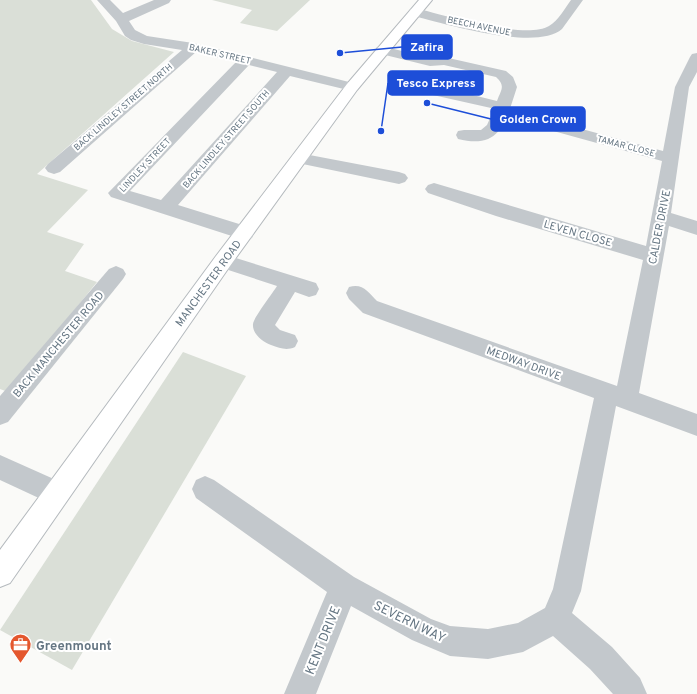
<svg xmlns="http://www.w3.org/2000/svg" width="697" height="694" font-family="Overpass,sans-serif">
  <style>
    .green { fill: #dadfd7 }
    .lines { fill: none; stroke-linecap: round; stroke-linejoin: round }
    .major-casing { stroke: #b5babe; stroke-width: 2 }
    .minor { fill: #c3c8cc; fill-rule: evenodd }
    .major { fill: #fff; fill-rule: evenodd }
    .labels { text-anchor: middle; stroke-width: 4; stroke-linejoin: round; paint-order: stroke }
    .far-street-label { font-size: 9px; fill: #657683; stroke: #fff }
    .street-label { font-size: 11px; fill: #657683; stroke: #fff }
    .near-street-label { font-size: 13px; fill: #657683; stroke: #fff }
    .near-poi-label { font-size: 13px; font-weight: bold; fill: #657683; stroke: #fff; text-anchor: start }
    .leader { fill: none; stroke: #1d4ed8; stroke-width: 1.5 }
    .callout-dot { fill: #1d4ed8; stroke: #fff; stroke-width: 1.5 }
    .callout { fill: #1d4ed8; stroke: #1d4ed8; stroke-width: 1.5 }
    .callout-label { font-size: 12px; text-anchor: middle; font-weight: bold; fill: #fff }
  </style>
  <rect width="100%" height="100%" fill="#fafaf8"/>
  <g class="green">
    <path d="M0,0H91L112,29L132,41L174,52L37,174L88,190L47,232L84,244L65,271L97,282L8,392L0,389Z"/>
    <path d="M212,0H310L277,31L240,23L252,10Z"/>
    <path d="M183,352L246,376L72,670L0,630Z"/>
  </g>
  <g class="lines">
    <defs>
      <path id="major" d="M419,0H432L357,90L230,266L10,583L0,587V550L216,256L347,84Z"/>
    </defs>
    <use href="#major" class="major-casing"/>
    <g class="minor">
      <path d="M97,0H110L123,13L154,0H171L169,3L129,21L135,30L147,36L193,43L357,84L359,87L357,90L352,91L290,76L178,205L252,228L254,233L252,238L245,240L238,238L111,197L108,193L236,62L196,52L60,172L54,174L48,172L45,168L48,164L182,50L144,44L131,40L125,36L116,21ZM249,65L277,72L161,200L130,191Z"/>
      <path d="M571,0H583L562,29C536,52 442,23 410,15L409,12L410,9L415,8C443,15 525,40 549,26C558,21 565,8 571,0Z"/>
      <path d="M382,46L430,58L444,57L506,71L513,77L517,87C506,120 502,150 458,139L456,135L458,131L464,130H481L487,125L495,107L491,108L424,93L419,91L416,88L419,85L424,83L497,101C501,90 506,86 496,77L444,65L430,66L377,53L375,50L377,47Z"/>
      <path d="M697,53V72L689,87L671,213L697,221V235L669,226L639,393L697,414V436L616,406L581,591L572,613L612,647L640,678L647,694H613L590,669L553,636L523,652L488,659L450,656L412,640L351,606L316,694H284L327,592L196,498L192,489L196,480L205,476L214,480L354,577L431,619L450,626L488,629L518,623L545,608L553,589L594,398L363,313L349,299L346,293L349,287C363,283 368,292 377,301L617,386L643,260L496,216L428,193L425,189L428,185L434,183L646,246L662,161L528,124L526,121L528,118L534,116L663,151L675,87L690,57L692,54Z"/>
      <path d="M299,153L399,172L405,174L408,178L405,182L399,184L293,162L291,158L293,154Z"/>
      <path d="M223,254L316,283L319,289L316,295L309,297L295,292L275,325L280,330L295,335L298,341L295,347C286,351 280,348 271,345C263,342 252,334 253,324C254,317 272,294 277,286L216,266L213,261L216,256Z"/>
      <path d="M116,266L123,269L126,274L123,279L8,422L0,425V396L109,269Z"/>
      <path d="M0,455L65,484L69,493L65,502L56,506L0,480Z"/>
    </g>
    <use href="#major" class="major"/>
  </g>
  <defs>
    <symbol id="office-pin" viewBox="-11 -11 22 30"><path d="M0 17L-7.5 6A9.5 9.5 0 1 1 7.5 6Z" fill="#e4572e" stroke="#fff"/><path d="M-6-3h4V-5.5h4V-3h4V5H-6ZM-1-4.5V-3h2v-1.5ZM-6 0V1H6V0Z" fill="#fff"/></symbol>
  </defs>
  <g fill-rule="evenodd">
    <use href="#office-pin" x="8" y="632" width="25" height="34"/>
  </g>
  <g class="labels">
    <g class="far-street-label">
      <text transform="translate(479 26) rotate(12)" y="3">BEECH AVENUE</text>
      <text transform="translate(220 54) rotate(13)" y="3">BAKER STREET</text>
      <text transform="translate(123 107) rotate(-41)" y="3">BACK LINDLEY STREET NORTH</text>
      <text transform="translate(226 139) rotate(-49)" y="3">BACK LINDLEY STREET SOUTH</text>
      <text transform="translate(626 146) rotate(15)" y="3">TAMAR CLOSE</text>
      <text transform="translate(145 165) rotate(-47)" y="3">LINDLEY STREET</text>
    </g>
    <g class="street-label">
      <text transform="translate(659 227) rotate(-79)" y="4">CALDER DRIVE</text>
      <text transform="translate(578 233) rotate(16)" y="4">LEVEN CLOSE</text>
      <text transform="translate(208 283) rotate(-54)" y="4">MANCHESTER ROAD</text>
      <text transform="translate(58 344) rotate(-50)" y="4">BACK MANCHESTER ROAD</text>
      <text transform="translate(524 363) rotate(20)" y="4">MEDWAY DRIVE</text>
    </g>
    <g class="near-street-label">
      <text transform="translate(410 621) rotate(26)" y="5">SEVERN WAY</text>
      <text transform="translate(322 640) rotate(-68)" y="5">KENT DRIVE</text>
    </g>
    <g class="near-poi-label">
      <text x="36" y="650">Greenmount</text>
    </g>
  </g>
  <path class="leader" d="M340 53L402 47M381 131L388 83M427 103L491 119"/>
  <g class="callout-dot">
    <circle cx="340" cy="53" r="4"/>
    <circle cx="381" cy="131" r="4"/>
    <circle cx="427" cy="103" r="4"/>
  </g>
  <g class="callout">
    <rect x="402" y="35" width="50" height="24" rx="4"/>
    <rect x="388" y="71" width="95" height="24" rx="4"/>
    <rect x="491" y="107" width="94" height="24" rx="4"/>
  </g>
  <g class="callout-label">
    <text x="427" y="51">Zafira</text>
    <text x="436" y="87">Tesco Express</text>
    <text x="538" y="123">Golden Crown</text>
  </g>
</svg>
